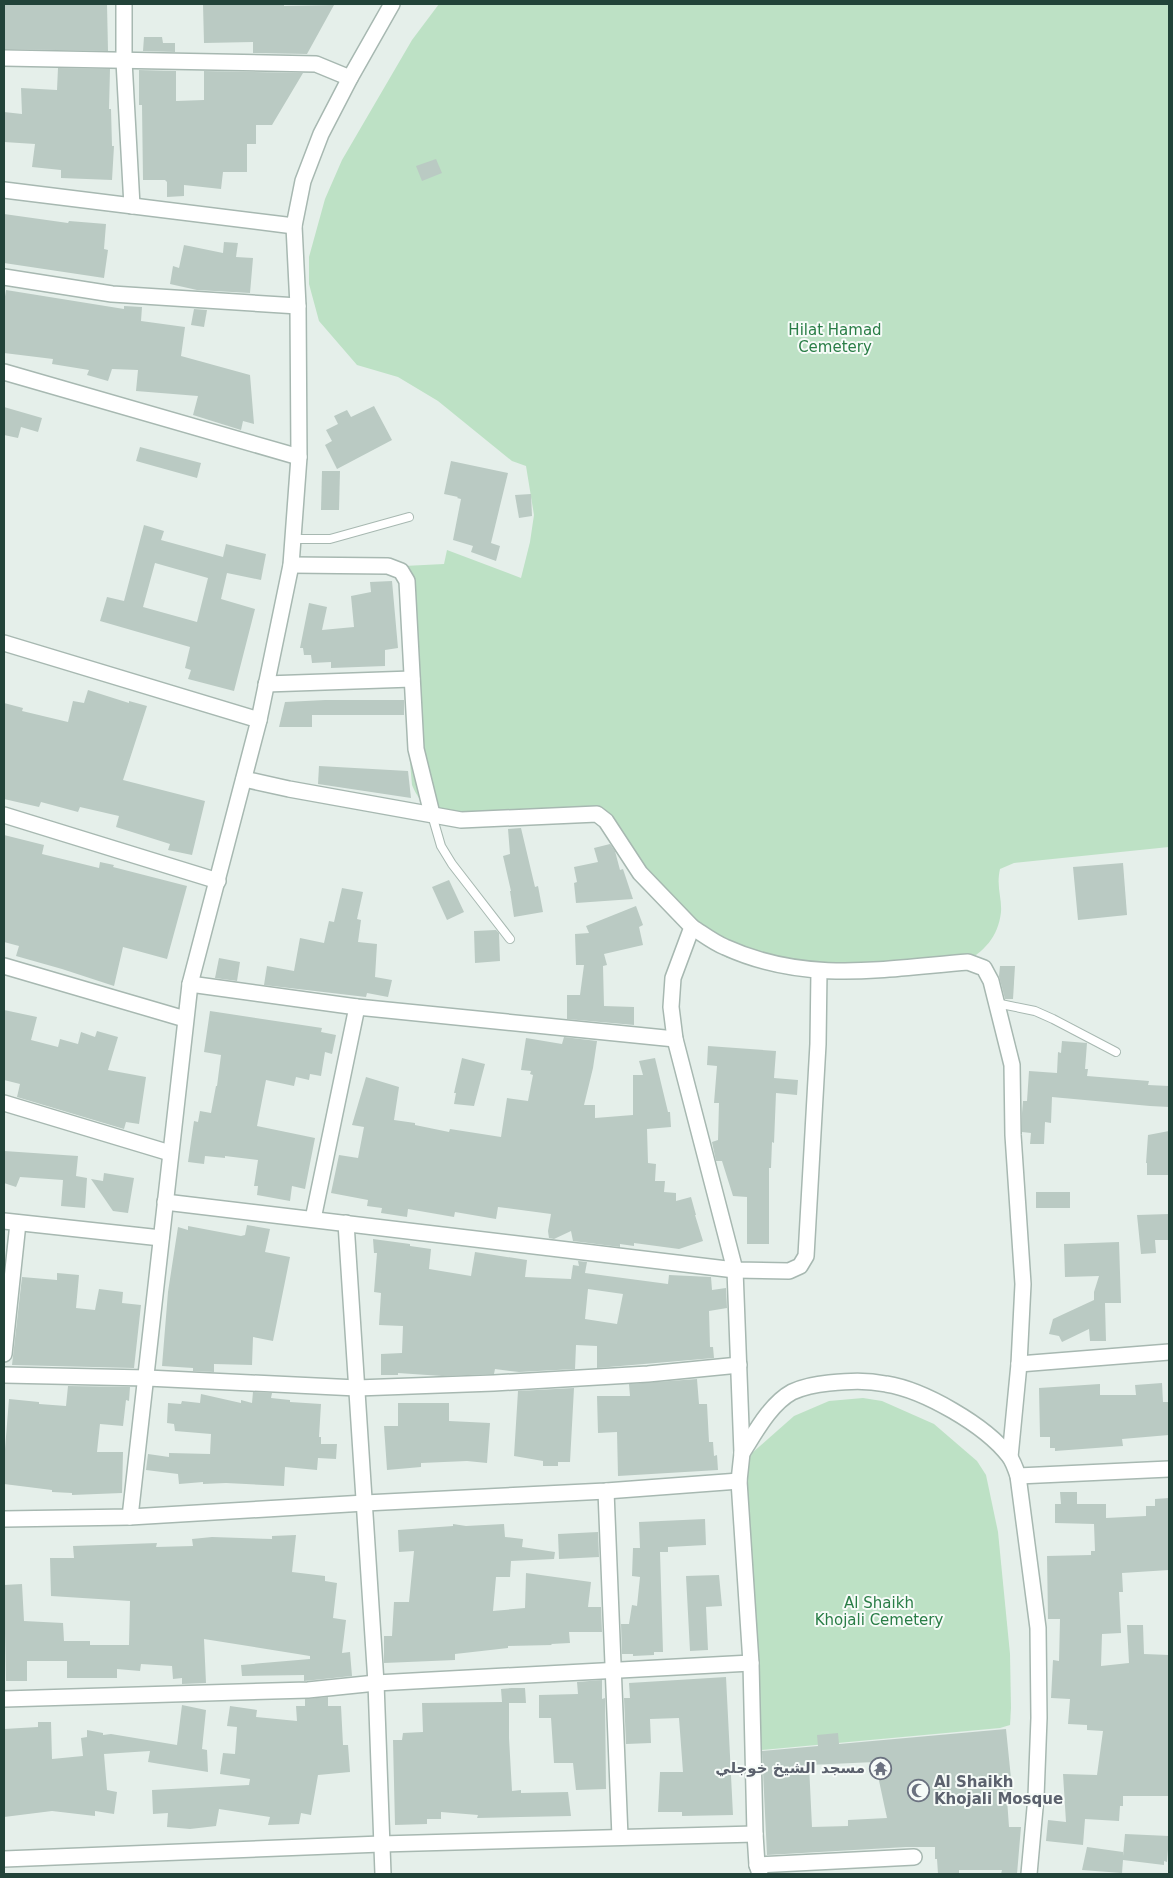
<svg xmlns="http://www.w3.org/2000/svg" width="1173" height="1878" font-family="'DejaVu Sans','Noto Sans Arabic',sans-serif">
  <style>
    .green { fill: #bde1c5 }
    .building { fill: #bacac3; fill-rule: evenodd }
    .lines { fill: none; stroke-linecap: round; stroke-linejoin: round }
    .service-casing { stroke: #a7b8b1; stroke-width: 10 }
    .minor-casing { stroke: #a7b8b1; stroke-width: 18 }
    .service { stroke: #fff; stroke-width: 8 }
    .minor { stroke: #fff; stroke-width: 15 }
    .labels { text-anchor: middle; stroke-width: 4; stroke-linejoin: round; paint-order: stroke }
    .park-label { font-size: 15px; fill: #297d46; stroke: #f6fbf8 }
    .worship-label { font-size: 15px; font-weight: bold; fill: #5b616d; stroke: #f6fbf8; text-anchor: end }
  </style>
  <rect width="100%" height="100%" fill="#e5efea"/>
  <g class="green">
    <path d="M439,4H1169V847L1014,863L1000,869C996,887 1002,897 1001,912C998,938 984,951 963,964L809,973L727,958L703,939L635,871L600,806L442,814C426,806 419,802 412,785L405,704V582L404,566L444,564L447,550L521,578L530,542L534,515L526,466L512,461L438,401L398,377L357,365L319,321L309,284V257L325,199L342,160L412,40Z"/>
    <path d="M863,1398L882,1401L934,1424L977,1461L986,1475L998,1532L1010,1654L1011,1708L1010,1725L1000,1728L761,1750L744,1473L752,1453L794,1416L829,1401Z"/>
  </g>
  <g class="building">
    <path d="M4,4H107L108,51L4,49Z"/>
    <path d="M203,4H284V6L334,5L307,54L253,53V42L204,43Z"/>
    <path d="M144,37H162L163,43H175V52L143,51Z"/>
    <path d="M58,68L110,69L109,109H111L112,146H114L112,180L61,178V170L32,167L35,144L4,142V112L22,114L21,88L57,90Z"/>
    <path d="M139,70L176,71V101L204,100V71L303,73L272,125H256V144H247V172H223L221,189L184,185V196L167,197V182L165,180H143L142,105H139Z"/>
    <path d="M436,159L442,173L422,181L416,166Z"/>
    <path d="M4,214L68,223L69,221L106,224L104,249L108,250L104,278L4,263Z"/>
    <path d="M224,242L238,243L236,257L253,258L250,293L197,290L170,284L173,266L179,268L184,245L223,253Z"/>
    <path d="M6,290L124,309V306L142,307L141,321L185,327L181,356L250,375L254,424L243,421L241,430L193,415L198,396L136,391L138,370L112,369L108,381L87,375L89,370L52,364L53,359L4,353V303Z"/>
    <path d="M194,309L207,310L204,327L191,325Z"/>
    <path d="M374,406L392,440L337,469L325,445L332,441L326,430L338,424L334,416L347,410L351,417Z"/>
    <path d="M4,407L42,418L38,432L21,427L18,438L4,435Z"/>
    <path d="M140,447L201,463L197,478L136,461Z"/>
    <path d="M451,461L508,473L491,543L500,546L496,561L471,552L473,546L453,540L461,499L457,498L458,497L444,494Z"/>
    <path d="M322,471H340L339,510H321Z"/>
    <path d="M531,494L532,516L519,518L515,495Z"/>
    <path d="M144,525L164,531L161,540L223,557L226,544L266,554L261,580L227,573L221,599L255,609L234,691L188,679L191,670L185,668L190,647L100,621L107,597L124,601ZM155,563L208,578L197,622L143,607Z"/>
    <path d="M392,581L398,648L385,650V666L331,668V662L312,663L311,655H304L303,648H300L309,603L327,607L322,630L354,627L351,596L371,592L370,582Z"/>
    <path d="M88,690L129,703V701L147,706L123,780L205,801L192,855L168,850L170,844L116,827L119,816L80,807L78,812L41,802L39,807L4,799V703L23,708L22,711L68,722L73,701L84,703Z"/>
    <path d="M325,700H404V715H312V727H279L285,702Z"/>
    <path d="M319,766L408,771L411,798L318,784Z"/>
    <path d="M521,828L535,887L538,886L543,912L514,917L510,891H511L503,856L510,854L508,829Z"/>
    <path d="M4,835L44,845L42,854L99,868L100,862L114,865L113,867L187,886L167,959L123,947L114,986L62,969L16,956L19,946L4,942Z"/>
    <path d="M610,844L615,851L620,870L623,869L633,899L576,903L574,883L577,882L574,867L598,862L594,848Z"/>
    <path d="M1123,863L1127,915L1078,920L1073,867Z"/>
    <path d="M449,880L464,912L447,920L432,887Z"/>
    <path d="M342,888L363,892L357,919L361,920L358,942L377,944L375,977L392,980L388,997L367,993L366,997L264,985L267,966L294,971L300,938L324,943L329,921L334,922Z"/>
    <path d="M636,906L643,925L639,927L643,945L604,954L607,965L603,966L604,1006L634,1007V1025L567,1019V995H580L584,965H576L575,934L589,933L586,926Z"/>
    <path d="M496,930L499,933L500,961L475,963L474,931Z"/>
    <path d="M219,958L240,962L237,981L215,978Z"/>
    <path d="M1000,966H1015L1013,999H1005L999,976Z"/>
    <path d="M4,1010L37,1017L31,1040L58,1047L60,1039L78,1044L81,1032L95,1037L97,1031L118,1037L108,1070L146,1077L139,1124L126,1122L124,1129L17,1097L20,1084L4,1080Z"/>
    <path d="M210,1011L322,1028L321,1032L336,1035L332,1054L325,1052L321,1076L310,1074L309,1080L296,1077L294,1086L266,1080L257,1126L315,1138L305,1189L292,1186L290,1201L257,1195L258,1186H254L258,1160L225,1156V1158L205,1156L204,1164L188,1162L194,1121L198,1122L200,1111L211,1113L216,1086H217L221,1055L204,1052Z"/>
    <path d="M564,1037L597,1041L593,1068L584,1105H595V1118L633,1115V1075H643L639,1061L655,1058L668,1112H670L671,1127L647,1129L648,1163L656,1164L655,1181H665L664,1192L676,1193V1201L691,1197L696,1215H695L703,1241L679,1249L634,1243V1246L620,1244V1247L573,1241L571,1231L554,1239L549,1238L548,1231L551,1214L498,1207L496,1219L455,1212L454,1217L408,1209L407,1217L381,1213L382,1208L367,1206L368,1200L331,1193L339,1155L358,1158L364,1127L352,1125L366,1077L399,1087L394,1120L415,1123V1125L449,1132L450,1129L501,1137L507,1098L528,1101L533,1075L530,1074L531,1071L521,1070L526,1038L562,1044Z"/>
    <path d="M1062,1041L1087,1043L1085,1069H1088L1087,1076L1149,1081L1148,1085L1169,1086V1107L1150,1106L1052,1097L1051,1123L1045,1122L1044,1144H1030L1031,1133L1022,1132V1113L1023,1101H1027L1029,1071L1057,1073L1058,1052L1061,1053Z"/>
    <path d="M708,1046L776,1051L774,1078L798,1080L797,1095L776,1093L774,1143L772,1142L771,1168H769V1244H747V1197L733,1196L722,1161H716L712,1142L718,1140L719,1103H714L717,1066L707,1065Z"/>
    <path d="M462,1058L485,1064L474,1106L454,1104L456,1093H454Z"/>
    <path d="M1169,1131V1175H1147V1163H1146L1148,1135Z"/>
    <path d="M4,1151L78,1156L76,1176L87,1178L85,1208L61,1206L63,1180L20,1177L16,1187L4,1183Z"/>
    <path d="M104,1173L134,1178L128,1213L113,1211L91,1179L103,1181Z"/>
    <rect x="1036" y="1192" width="34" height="16"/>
    <path d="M1169,1214V1240H1155L1156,1253L1141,1254L1137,1215Z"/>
    <path d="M247,1225L270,1229L265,1252L290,1257L273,1341L253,1337L252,1365L214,1364V1372L193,1371V1368L162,1366L168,1292L178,1227L188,1230V1226L241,1236L245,1235Z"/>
    <path d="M373,1239L410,1244V1246L431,1249L429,1269L471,1276L475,1252L527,1260L525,1277L571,1279L573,1265L579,1266L578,1261L587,1262L585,1273L668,1284L669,1275L711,1277L712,1290L726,1288L727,1308L709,1311L710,1347H713L714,1358L597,1368V1346L576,1345L575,1369L519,1372L495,1369L494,1374L442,1376L398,1373V1375H381V1354L402,1353L403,1326L379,1325L381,1293L374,1292L377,1253H374ZM588,1289L623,1294L617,1324L585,1319Z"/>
    <path d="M1119,1242L1121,1303H1105L1106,1341H1090L1089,1329L1062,1342L1059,1336L1049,1334L1053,1319L1094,1300V1292L1099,1276L1065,1277L1064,1244Z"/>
    <path d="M57,1273L79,1275L76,1308L95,1310L99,1289L123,1292L122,1303L141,1305L134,1368L12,1365L22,1277L57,1280Z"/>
    <path d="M697,1379L699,1404H707L709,1442H713L714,1456L717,1455L718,1470L618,1476L617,1432L598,1433L597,1396H630L629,1384Z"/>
    <path d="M1162,1383L1163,1402H1169V1435L1122,1439L1123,1446L1055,1451V1448H1050V1437H1040L1039,1388L1100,1384V1395H1136L1135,1385Z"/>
    <path d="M68,1386L130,1387L129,1401L126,1400L123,1426L100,1424L97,1452H123L122,1493L72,1495V1493L52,1492V1490L4,1484L5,1449L9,1399L39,1402V1404L66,1406Z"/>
    <path d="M574,1388L570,1462H558V1466H543V1461L514,1456L518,1391Z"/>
    <path d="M253,1392L272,1393L271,1398L290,1400V1402L321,1404L319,1437H321V1444H337L336,1459L318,1458L317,1470L285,1467L284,1486L226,1483L203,1484V1482L179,1484L178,1474L146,1470L148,1454L169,1457V1453L210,1454L211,1434L175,1431L174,1424L167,1423L168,1403L181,1404L182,1401L200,1403L201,1394L241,1403V1400L252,1403Z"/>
    <path d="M398,1403H449V1421L490,1423L487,1463L467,1461L421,1463V1467L387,1470L384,1426H398Z"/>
    <path d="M1060,1492H1077V1504H1106V1518L1146,1516V1506H1155V1499L1169,1498V1570L1122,1573L1123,1592H1119L1121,1633L1102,1634L1101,1666L1129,1663L1127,1625H1143L1144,1654L1169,1655V1796H1123V1806H1120L1119,1821L1085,1819L1083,1845L1046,1841L1048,1820L1066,1822L1063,1774L1097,1775L1103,1731L1087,1730V1725L1068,1724L1070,1699L1051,1698L1053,1660L1059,1661L1060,1619H1048L1047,1556L1091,1555V1551H1095L1094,1524L1055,1523V1504H1061Z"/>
    <path d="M705,1519L706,1545L668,1547V1552H660L663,1652H654V1655L633,1656V1654H622L621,1624H629L632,1605L637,1606L640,1577L632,1576L633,1548H640L639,1522Z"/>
    <path d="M453,1524L466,1526L504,1524L505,1537L523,1539L522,1547L555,1552L554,1559L511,1561L510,1577H496L493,1611L525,1608L526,1573L591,1582L588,1607H601L602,1632H569L570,1643L551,1644L552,1645L508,1646V1648L455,1654V1660L384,1663V1636H392L394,1602H409L414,1551L399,1552L398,1530L453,1526Z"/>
    <path d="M598,1532L599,1557L559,1559L558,1534Z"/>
    <path d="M296,1535L292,1572L325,1576V1581L337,1583L333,1618L346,1620L342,1653L350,1652L352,1676L304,1681V1675L242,1676L241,1665L310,1659V1656L204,1639L206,1683L182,1684V1678L173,1679L172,1666L141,1664L140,1671L117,1669V1678H67V1661H27V1681H6L4,1585L22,1584L24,1621L63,1623L64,1641H90V1645H129L130,1601L51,1596L50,1558H74L73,1546L157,1543L156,1547L193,1546L192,1539L212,1537L272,1539V1536Z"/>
    <path d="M719,1575L722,1606L706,1607L708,1650L690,1651L686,1576Z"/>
    <path d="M726,1677L733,1815L682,1816V1812H658L660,1772H683L679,1718L650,1719L651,1743L626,1744L624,1698H630L629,1683Z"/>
    <path d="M602,1680V1699L605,1698L606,1789L576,1790L573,1763H554L551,1718H539V1695L578,1694L577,1682Z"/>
    <path d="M512,1688H525L526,1703H509V1738L512,1791L521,1790V1793L568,1792L571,1816L477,1818L478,1815L441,1812V1819H427V1824L395,1825L393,1740H402L403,1733L423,1732L422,1703L502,1702L501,1689Z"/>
    <path d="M328,1697V1706H341L343,1745H348L350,1772L318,1775L311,1815L301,1813L299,1824L268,1825L270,1817L219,1809L216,1826L190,1829L167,1827L168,1813L153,1814L152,1790L249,1785L250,1779L220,1774L223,1753L235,1754L237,1727L227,1726L230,1706L257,1710L256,1717L297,1721L296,1706H305V1699Z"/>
    <path d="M182,1705L206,1710L202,1749L207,1750L208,1772L148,1762L150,1751L104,1754L107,1790L117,1792L114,1814L95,1811V1816L52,1811L4,1817V1729L38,1727V1722H51L52,1759L83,1756L81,1738L87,1737V1730L103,1733V1735L111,1734L177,1745Z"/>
    <path d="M1006,1729L1013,1798L1007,1799L1009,1827H1021L1017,1874H1001L1002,1870H959V1874H938L937,1859H935V1847H906L767,1855L762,1751L818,1746L817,1735L838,1733L839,1744ZM875,1762L887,1818L848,1820V1826L812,1827L809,1765Z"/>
    <path d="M1125,1834L1169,1836L1167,1862L1164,1861V1865L1123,1860L1122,1873L1082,1870L1087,1847L1123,1852V1856Z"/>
  </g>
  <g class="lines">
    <defs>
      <g id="service">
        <path d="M293,539H330L409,517"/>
        <path d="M432,815L441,846L452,864L510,939"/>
        <path d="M996,1003L1035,1011L1053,1019L1116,1052"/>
      </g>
      <g id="minor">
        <path d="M124,4V61L132,206"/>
        <path d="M4,58L316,64L350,78"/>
        <path d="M4,190L294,226"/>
        <path d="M4,277L112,294L298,306"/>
        <path d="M4,372L299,457"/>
        <path d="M291,565L388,566L401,571L407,581L416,749L432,814"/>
        <path d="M4,643L259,720"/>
        <path d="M266,684L412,679"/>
        <path d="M244,779L289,789L461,820L597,814L606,821L640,873L692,927L673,978L671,1007L675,1039L735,1270L742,1453L739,1481L751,1663L755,1834L757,1865L760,1874"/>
        <path d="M4,815L218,881"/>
        <path d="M692,927C703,934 713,942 725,947C806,984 883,969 968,962L984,968L991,981L1012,1065L1013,1135L1023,1284L1019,1364L1010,1457"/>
        <path d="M4,966L185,1019"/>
        <path d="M190,984L357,1007L675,1039"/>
        <path d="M4,1103L170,1153"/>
        <path d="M165,1202L735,1270L789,1271L800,1266L806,1256L818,1044L819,971"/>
        <path d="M313,1219L357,1007"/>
        <path d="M4,1221L161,1238"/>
        <path d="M346,1223L376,1683L383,1874"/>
        <path d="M4,1354L18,1223"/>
        <path d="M1019,1364L1169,1352"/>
        <path d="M4,1375L147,1378L357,1388L494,1383L648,1374L739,1365"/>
        <path d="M742,1453C755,1433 770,1404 792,1392C803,1387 818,1384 829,1383C849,1381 866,1380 886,1384C924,1390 985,1425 1009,1456C1013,1461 1016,1470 1018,1476L1038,1628L1039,1718L1036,1797L1029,1874"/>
        <path d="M1018,1476L1169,1469"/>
        <path d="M606,1491L620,1837"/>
        <path d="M130,1517L190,984L259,720L291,565L299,457L298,306L294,226L303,181L321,134L350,78L392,4"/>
        <path d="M4,1519L130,1517L365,1503L606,1491L739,1481"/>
        <path d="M4,1699L308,1690L376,1683L751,1663"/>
        <path d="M4,1859L381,1844L755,1834"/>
        <path d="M757,1865L914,1857"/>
      </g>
    </defs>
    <use href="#service" class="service-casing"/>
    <use href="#minor" class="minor-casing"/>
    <use href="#service" class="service"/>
    <use href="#minor" class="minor"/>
  </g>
  <defs>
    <symbol id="temple-ring" viewBox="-11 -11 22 22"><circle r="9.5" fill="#f6fbf8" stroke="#6b7280" stroke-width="1.5"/><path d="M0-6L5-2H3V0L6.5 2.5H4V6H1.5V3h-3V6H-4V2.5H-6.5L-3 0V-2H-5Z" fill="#6b7280"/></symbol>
    <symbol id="mosque-ring" viewBox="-11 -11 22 22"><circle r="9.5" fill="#f6fbf8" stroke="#6b7280" stroke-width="1.5"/><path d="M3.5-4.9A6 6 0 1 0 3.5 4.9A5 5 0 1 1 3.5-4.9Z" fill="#6b7280"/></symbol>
  </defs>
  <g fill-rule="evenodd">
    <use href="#temple-ring" x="868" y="1756" width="25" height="25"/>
    <use href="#mosque-ring" x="906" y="1778" width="25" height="25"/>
  </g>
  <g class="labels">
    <g class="park-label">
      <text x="835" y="335">Hilat Hamad<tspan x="835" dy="17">Cemetery</tspan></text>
      <text x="879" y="1608">Al Shaikh<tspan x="879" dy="17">Khojali Cemetery</tspan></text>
    </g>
    <g class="worship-label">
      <text x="865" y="1773">مسجد الشيخ خوجلي</text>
      <text x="934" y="1787" text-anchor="start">Al Shaikh<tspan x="934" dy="17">Khojali Mosque</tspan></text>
    </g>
  </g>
  <rect width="1173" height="1878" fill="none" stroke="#224339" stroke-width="10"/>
</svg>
